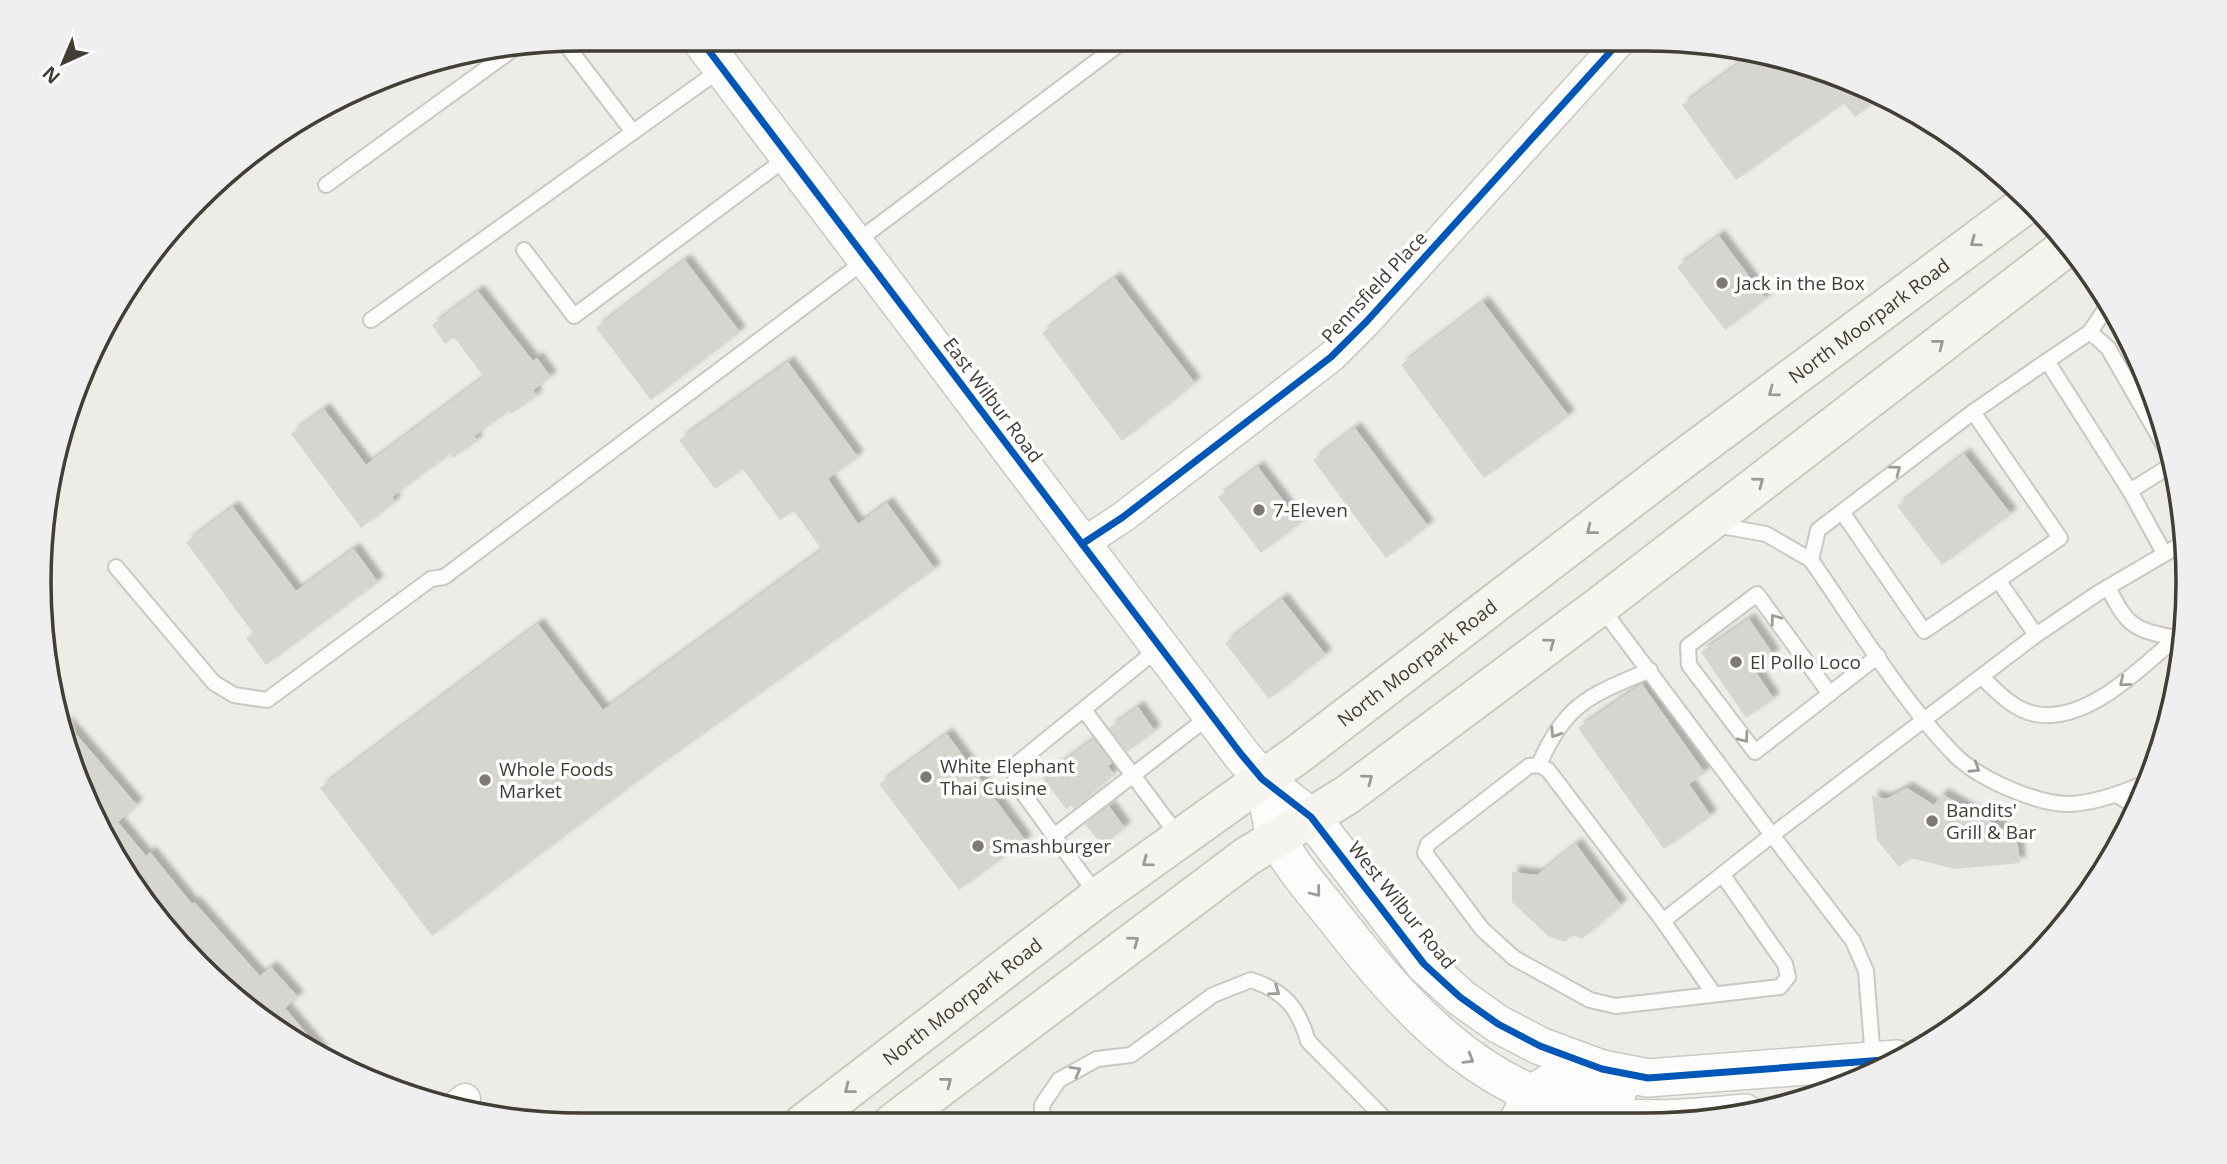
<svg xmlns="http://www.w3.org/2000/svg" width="2227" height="1164" font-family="'Open Sans',sans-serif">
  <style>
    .building { fill: #d7d5d0; filter: url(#shadow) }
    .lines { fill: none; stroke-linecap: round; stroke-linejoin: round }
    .service-casing { stroke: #cac8c3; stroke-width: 18 }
    .minor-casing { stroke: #cac8c3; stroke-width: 33 }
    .tertiary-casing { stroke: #cac8c3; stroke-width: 40 }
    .secondary-casing { stroke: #ccc9bf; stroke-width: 42 }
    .service { stroke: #fcfcfb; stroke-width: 14 }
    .minor { stroke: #fcfcfb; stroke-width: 30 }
    .tertiary { stroke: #fcfcfb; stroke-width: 37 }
    .secondary { stroke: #f5f4ee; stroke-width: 38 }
    .cycleway-casing { stroke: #fff; stroke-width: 11 }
    .cycleway { stroke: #0057b8; stroke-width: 7 }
    .oneway { stroke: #9c9892 }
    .oneway2 { stroke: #9f9c98 }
    .poi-dot { fill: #7e7a73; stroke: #fff; stroke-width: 2.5 }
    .labels { text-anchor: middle; stroke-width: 7; stroke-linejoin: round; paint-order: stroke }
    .poi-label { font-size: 19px; fill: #423d35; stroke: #fff; text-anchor: start }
    .street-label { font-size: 19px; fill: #423d35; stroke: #fff }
    .rim { fill: none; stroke: #423d35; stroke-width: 3.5 }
  </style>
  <defs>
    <filter id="shadow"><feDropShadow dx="6" dy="-6" stdDeviation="2" flood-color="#0004"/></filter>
  </defs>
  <rect width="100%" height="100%" fill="#edece7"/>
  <g class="building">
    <path d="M1755,52L1785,57L1885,94L1855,117L1844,103L1736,180L1682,105Z"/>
    <path d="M1719,236L1766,299L1725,330L1677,267Z"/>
    <path d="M685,260L740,332L651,400L596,328Z"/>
    <path d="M1115,278L1195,383L1122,441L1042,333Z"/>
    <path d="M478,291L533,361L537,358L551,377L533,390L537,396L511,414L509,411L474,436L477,441L453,458L450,454L392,497L395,502L361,528L291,434L324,409L366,465L484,377L454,337L445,344L432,325Z"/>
    <path d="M1483,302L1569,416L1484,478L1401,365Z"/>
    <path d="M788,362L858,457L828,479L858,524L887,503L935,569L650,772L432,936L320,788L538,624L603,710L822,550L794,511L780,520L743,469L715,489L679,440Z"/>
    <path d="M1355,428L1428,526L1386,558L1313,460Z"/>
    <path d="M1964,454L2011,514L1942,565L1897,506Z"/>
    <path d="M1258,467L1300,523L1261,553L1218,497Z"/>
    <path d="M233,507L296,591L354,549L378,582L266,665L246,638L253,633L186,542Z"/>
    <path d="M1282,599L1326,655L1269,699L1225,643Z"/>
    <path d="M1749,619L1774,655L1754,669L1774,699L1746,718L1701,652Z"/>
    <path d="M1642,684L1705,773L1689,784L1711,816L1664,849L1578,728Z"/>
    <path d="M1138,707L1155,731L1127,752L1109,728Z"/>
    <path d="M64,720L137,805L118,822L146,856L150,852L192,904L194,902L260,976L271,967L298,997L285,1008L322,1052L319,1055L251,1013L202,967L161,920L80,790Z"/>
    <path d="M947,734L1026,841L959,890L879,784Z"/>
    <path d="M1094,739L1112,763L1108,766L1114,774L1074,809L1071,805L1066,809L1042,777Z"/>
    <path d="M1907,788L1934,805L1942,794L2017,837L2020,863L1955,869L1911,858L1899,867L1877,840L1872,796L1886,799Z"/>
    <path d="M1109,806L1125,828L1102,845L1085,824Z"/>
    <path d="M1576,844L1621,905L1582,939L1573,935L1565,942L1548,936L1512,902V872L1537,875Z"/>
  </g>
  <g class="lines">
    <defs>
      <g id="service">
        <path d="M564,42L633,132"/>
        <path d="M326,185L512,50"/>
        <path d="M856,242L1126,39"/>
        <path d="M524,250L574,316L788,157"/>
        <path d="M371,320L721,69"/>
        <path d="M2090,332L2110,302"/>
        <path d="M2047,361L1973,412L1818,530L1811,560C1854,622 1900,697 1952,752C1976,778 2037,805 2072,804C2098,802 2124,792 2148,782"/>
        <path d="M2130,491L2173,464"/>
        <path d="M1842,512L1924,631L2060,538L1973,412"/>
        <path d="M1716,525L1766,534L1811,560"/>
        <path d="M2164,553L2130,491L2047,361L2090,332L2108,348L2172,459"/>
        <path d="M116,567L214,683L234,695L267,700L431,579L444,577L866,260"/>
        <path d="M1998,580L2036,635"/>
        <path d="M2108,587C2127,626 2134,630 2176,638L2180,636"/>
        <path d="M1600,606L1772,835L1663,921L1548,770L1539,765L1529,766L1428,844L1425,853L1482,929L1514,958L1590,1000L1616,1006L1780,987L1788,977L1785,964L1722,874"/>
        <path d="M1982,677C1997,692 2014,710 2035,714C2087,724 2140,668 2176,638"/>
        <path d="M1830,694L1757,594L1688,646L1689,665L1755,752L1878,656"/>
        <path d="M1084,710L1180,838"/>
        <path d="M1539,765C1565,703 1591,695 1650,670"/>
        <path d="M2117,795L2138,808"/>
        <path d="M1054,836L1211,715"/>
        <path d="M1097,895L1023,793L1015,780L1020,761L1159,648"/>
        <path d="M1663,921L1714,994"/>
        <path d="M1873,1059L1866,971L1853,941L1772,835L2036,635L2098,593L2185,542"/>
        <path d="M1043,1123L1042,1105L1059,1080L1097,1059L1131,1055L1213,995L1251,980C1284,991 1298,1007 1308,1041L1388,1122"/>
      </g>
      <g id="minor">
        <path d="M1082,544L1123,517L1331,357L1367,321L1621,40"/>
        <path d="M453,1109L465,1099"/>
        <path d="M1514,1121L1530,1091L1556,1075L1622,1090"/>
      </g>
      <g id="tertiary">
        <path d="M700,39L1241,754L1262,779L1311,817L1424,964L1460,997L1498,1024L1540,1046L1602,1069L1648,1078L1897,1059"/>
        <path d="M1269,807C1271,817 1272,829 1277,838C1293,870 1321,899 1343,928C1413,1018 1493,1101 1613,1116C1657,1122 1701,1117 1745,1113"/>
      </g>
      <g id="secondary">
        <path d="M893,1123L1246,857L1347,795L1600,606L2069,245"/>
        <path id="s1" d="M803,1124L1098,897L1301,752L1675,465L2030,201"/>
      </g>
    </defs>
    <use href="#service" class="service-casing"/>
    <use href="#minor" class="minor-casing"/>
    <use href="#tertiary" class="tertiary-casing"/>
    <use href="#secondary" class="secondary-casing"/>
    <use href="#service" class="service"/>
    <use href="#minor" class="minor"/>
    <use href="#tertiary" class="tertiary"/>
    <use href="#secondary" class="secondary"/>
    <defs>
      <g id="cycleway">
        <path d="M700,39L1241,754L1262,779L1311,817L1424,964L1460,997L1498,1024L1540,1046L1602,1069L1648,1078L1897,1059"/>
        <path d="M1082,544L1123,517L1331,357L1367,321L1621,40"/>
      </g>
    </defs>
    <use href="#cycleway" class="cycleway-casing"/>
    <use href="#cycleway" class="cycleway"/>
  </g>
  <defs><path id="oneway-chevron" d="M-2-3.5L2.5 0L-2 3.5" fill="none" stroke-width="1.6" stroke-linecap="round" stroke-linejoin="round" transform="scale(1.75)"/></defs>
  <g class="oneway">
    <use href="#oneway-chevron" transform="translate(1975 242) rotate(144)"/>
    <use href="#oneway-chevron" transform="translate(1939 344) rotate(-38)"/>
    <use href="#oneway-chevron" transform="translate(1773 392) rotate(143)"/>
    <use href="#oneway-chevron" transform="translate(1759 482) rotate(-37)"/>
    <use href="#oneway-chevron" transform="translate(1591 530) rotate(142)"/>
    <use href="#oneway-chevron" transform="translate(1550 643) rotate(-37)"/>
    <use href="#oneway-chevron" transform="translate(1368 779) rotate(-37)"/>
    <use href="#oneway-chevron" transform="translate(1147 862) rotate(144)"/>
    <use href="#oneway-chevron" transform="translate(1134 941) rotate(-37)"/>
    <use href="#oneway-chevron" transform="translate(947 1082) rotate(-38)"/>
    <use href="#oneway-chevron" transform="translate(849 1089) rotate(142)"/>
  </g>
  <g class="oneway2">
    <use href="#oneway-chevron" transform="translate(1896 470) rotate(-37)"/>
    <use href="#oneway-chevron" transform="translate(1775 619) rotate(-126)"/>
    <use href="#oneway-chevron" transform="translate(2124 682) rotate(140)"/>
    <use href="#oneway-chevron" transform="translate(1555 733) rotate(123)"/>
    <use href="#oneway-chevron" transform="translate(1744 738) rotate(53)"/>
    <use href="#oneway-chevron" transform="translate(1975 768) rotate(33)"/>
    <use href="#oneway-chevron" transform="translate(1316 892) rotate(52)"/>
    <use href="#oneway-chevron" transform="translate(1275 991) rotate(35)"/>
    <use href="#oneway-chevron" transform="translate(1469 1059) rotate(31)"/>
    <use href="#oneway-chevron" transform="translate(1076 1071) rotate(-29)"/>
  </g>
  <g class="poi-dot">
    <circle cx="1722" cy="283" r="7"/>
    <circle cx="1259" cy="510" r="7"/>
    <circle cx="1736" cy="662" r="7"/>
    <circle cx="926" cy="777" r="7"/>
    <circle cx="485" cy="780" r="7"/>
    <circle cx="1932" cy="821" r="7"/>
    <circle cx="978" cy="846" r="7"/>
  </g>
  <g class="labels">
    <g class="poi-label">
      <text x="1736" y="290">Jack in the Box</text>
      <text x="1273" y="517">7-Eleven</text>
      <text x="1750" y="669">El Pollo Loco</text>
      <text x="940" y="773">White Elephant<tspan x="940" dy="22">Thai Cuisine</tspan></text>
      <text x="499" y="776">Whole Foods<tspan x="499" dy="22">Market</tspan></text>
      <text x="1946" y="817">Bandits'<tspan x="1946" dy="22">Grill &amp; Bar</tspan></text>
      <text x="992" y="853">Smashburger</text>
    </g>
    <g class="street-label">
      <text transform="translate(1374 287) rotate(-47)" y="7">Pennsfield Place</text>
      <text dy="7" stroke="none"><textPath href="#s1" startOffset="1335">North Moorpark Road</textPath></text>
      <text transform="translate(993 400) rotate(53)" y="7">East Wilbur Road</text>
      <text dy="7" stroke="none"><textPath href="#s1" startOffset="768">North Moorpark Road</textPath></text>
      <text transform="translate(1402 905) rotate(51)" y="7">West Wilbur Road</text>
      <text dy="7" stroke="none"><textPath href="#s1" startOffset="201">North Moorpark Road</textPath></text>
    </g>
  </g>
  <path d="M0 0H2227V1164H0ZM582 51H1645A531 531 0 0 1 2176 582V582A531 531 0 0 1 1645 1113H582A531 531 0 0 1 51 582V582A531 531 0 0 1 582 51Z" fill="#f0efef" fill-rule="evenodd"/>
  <path class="rim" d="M582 51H1645A531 531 0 0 1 2176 582V582A531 531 0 0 1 1645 1113H582A531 531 0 0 1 51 582V582A531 531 0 0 1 582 51Z"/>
  <g transform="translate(63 63) rotate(224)" stroke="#ffffff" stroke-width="5" paint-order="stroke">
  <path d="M0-5L12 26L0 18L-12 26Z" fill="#423d35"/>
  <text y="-10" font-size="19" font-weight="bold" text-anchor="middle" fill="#423d35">N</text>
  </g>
</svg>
